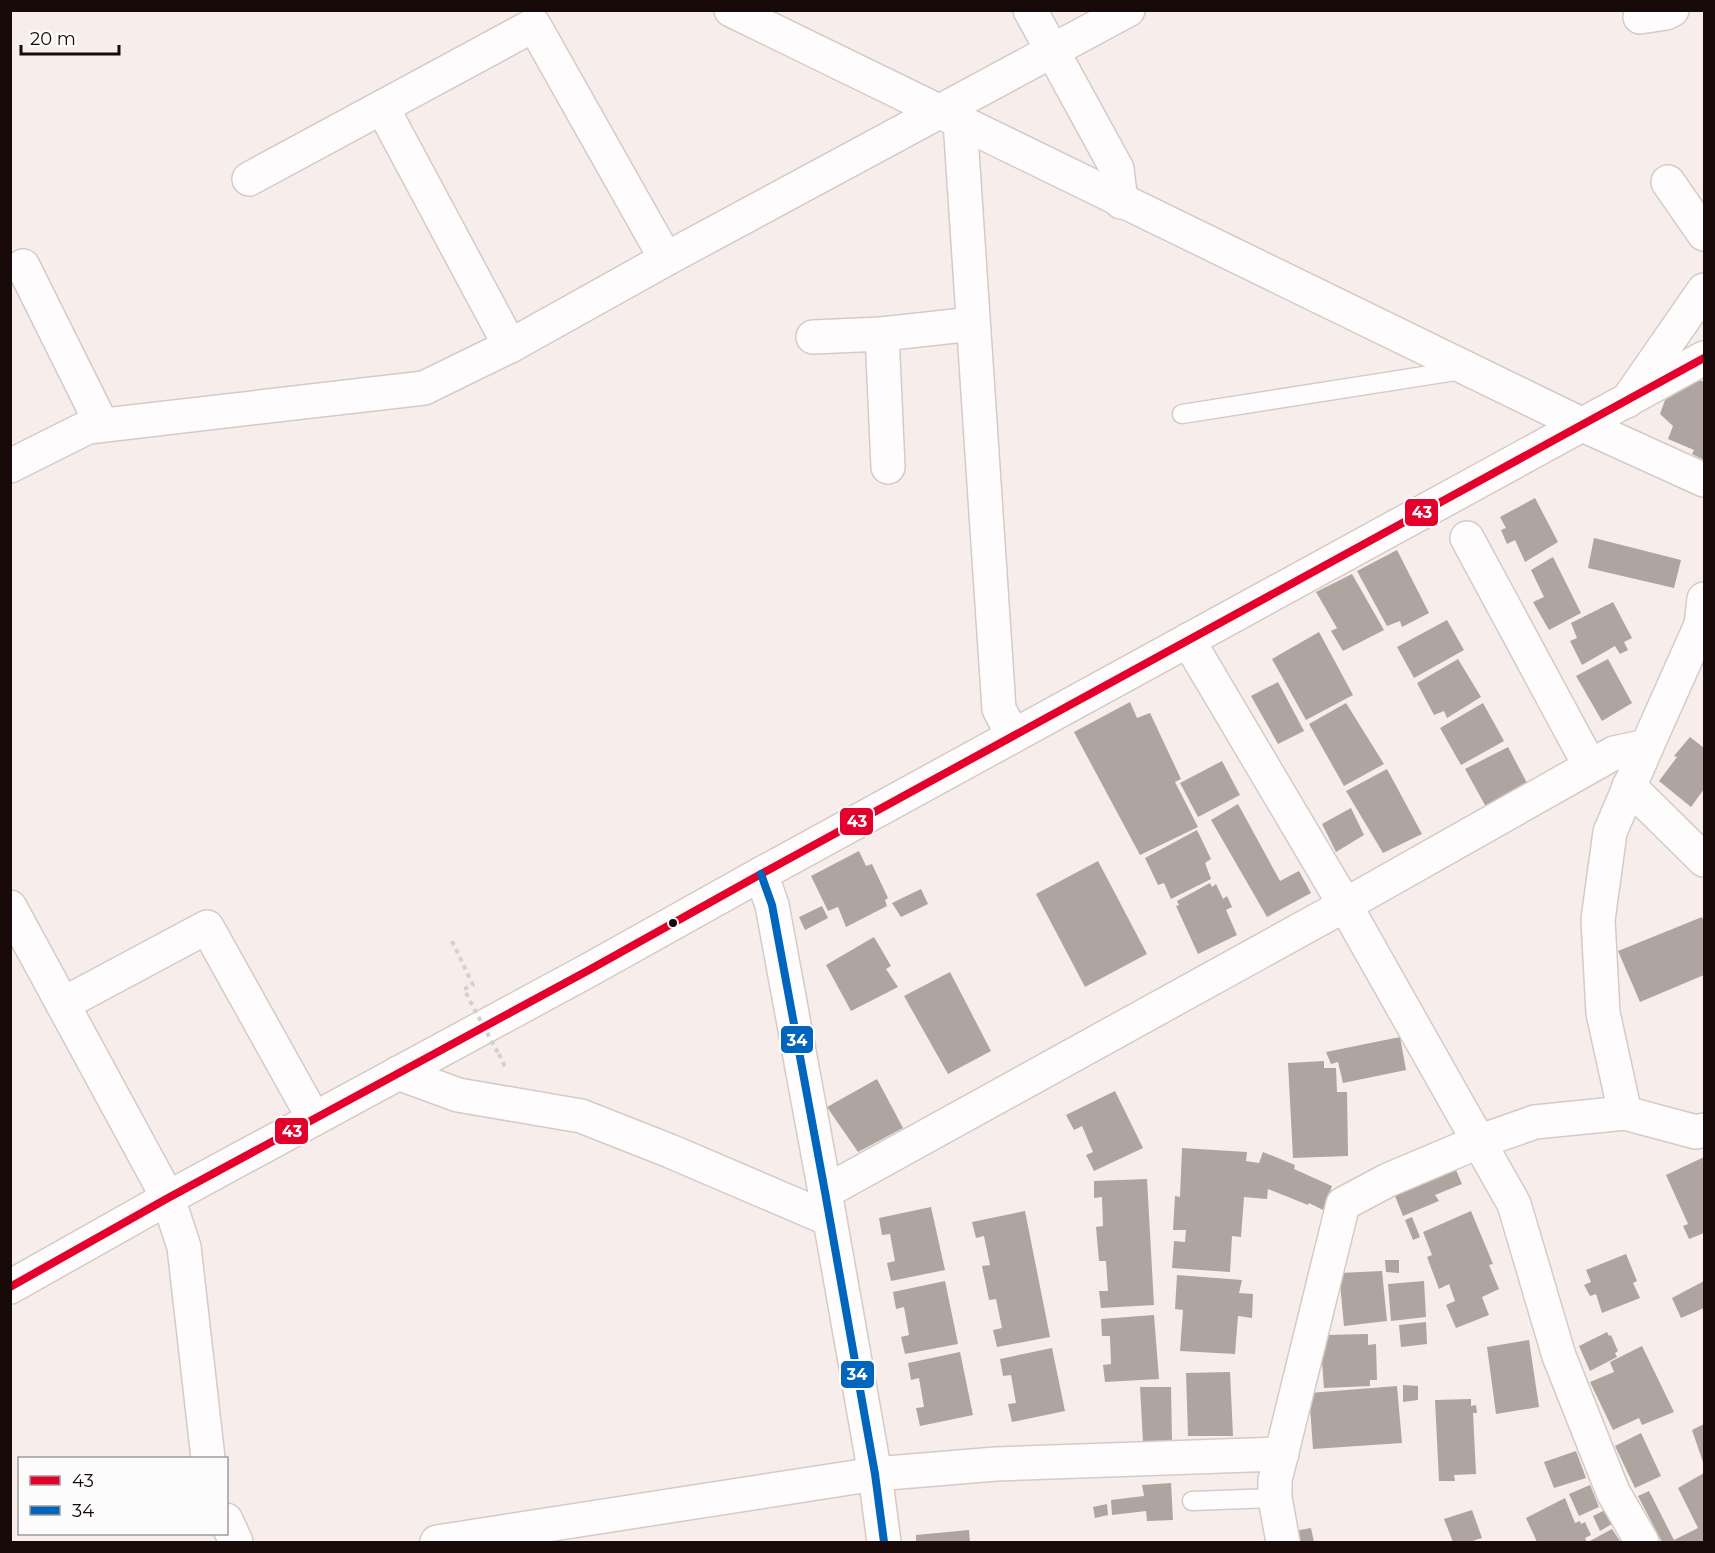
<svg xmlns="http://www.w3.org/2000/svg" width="1715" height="1553" font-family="Montserrat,sans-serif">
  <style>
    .building { fill: #aea4a0 }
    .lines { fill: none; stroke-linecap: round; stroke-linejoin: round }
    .service-casing { stroke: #d6cac8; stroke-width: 21 }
    .minor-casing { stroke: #d6cac8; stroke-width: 36 }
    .tertiary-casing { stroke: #d6cac8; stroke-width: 36 }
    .path { stroke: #d4d0d0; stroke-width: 4; stroke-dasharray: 4.5 4.5; stroke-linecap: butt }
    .service { stroke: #fefcfc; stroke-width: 18 }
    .minor { stroke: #fefcfc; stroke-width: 33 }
    .tertiary { stroke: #fefcfc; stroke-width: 33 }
    .path-bridge { stroke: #d4d0d0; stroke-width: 4; stroke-dasharray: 4.5 4.5; stroke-linecap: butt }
    .bus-1-casing { stroke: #fcfcfc; stroke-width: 12 }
    .bus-2-casing { stroke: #fcfcfc; stroke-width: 12 }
    .bus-1 { stroke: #e4002b; stroke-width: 8 }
    .bus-2 { stroke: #0065bd; stroke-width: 8 }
    .bus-dot { fill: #170a08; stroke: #fcfcfc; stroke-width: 2 }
    .line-badge { stroke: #fcfcfc; stroke-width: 2 }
    .badge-label { font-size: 16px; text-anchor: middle; font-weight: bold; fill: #fff }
  </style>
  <rect width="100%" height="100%" fill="#f7eeec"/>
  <g class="building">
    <path d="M1700,380L1704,382V460L1692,454L1694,450L1668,439L1673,426L1660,414L1665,400Z"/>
    <path d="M1535,498L1558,542L1525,562L1515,540L1507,544L1501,530L1506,528L1500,517Z"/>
    <path d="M1594,538L1681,560L1674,588L1588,568Z"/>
    <path d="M1397,550L1429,613L1402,627L1400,621L1387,626L1357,571Z"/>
    <path d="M1553,557L1581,613L1549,630L1533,602L1544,597L1531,570Z"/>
    <path d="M1352,574L1384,630L1343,651L1331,631L1337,628L1316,592Z"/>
    <path d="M1613,602L1632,638L1624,642L1628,650L1620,654L1615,646L1582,665L1570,641L1577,638L1571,623Z"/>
    <path d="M1447,620L1464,650L1414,678L1397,647Z"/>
    <path d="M1319,632L1353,695L1306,720L1272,659Z"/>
    <path d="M1458,659L1481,697L1447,718L1444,711L1434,715L1417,683Z"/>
    <path d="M1608,659L1632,703L1602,721L1576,676Z"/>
    <path d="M1278,682L1304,731L1278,744L1251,696Z"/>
    <path d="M1130,702L1137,718L1150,713L1181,779L1175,782L1198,827L1140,855L1074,732Z"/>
    <path d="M1346,703L1384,764L1344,786L1309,724Z"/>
    <path d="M1483,703L1504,741L1461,765L1440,728Z"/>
    <path d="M1690,737L1704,748V789L1691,807L1659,781L1677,757L1674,756Z"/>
    <path d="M1508,747L1527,783L1486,807L1465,769Z"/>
    <path d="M1222,761L1240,795L1198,817L1180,783Z"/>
    <path d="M1387,769L1422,834L1383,853L1346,791Z"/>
    <path d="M1238,804L1280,881L1299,871L1311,893L1267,917L1211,820Z"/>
    <path d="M1351,808L1364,835L1336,852L1322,824Z"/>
    <path d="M1197,830L1211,859L1205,863L1211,879L1171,899L1164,883L1158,885L1145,858Z"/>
    <path d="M859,851L866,866L872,864L888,898L885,900L887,906L846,927L838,907L828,911L811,876Z"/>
    <path d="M1098,861L1147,954L1085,987L1036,894Z"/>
    <path d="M1210,883L1212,887L1216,884L1223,899L1227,896L1232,907L1226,910L1237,935L1198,954L1176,906L1179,905L1177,901Z"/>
    <path d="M921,889L928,904L901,917L892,903Z"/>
    <path d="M822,906L828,918L805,930L799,917Z"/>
    <path d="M1702,917L1704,923V975L1640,1002L1618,951Z"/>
    <path d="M874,937L891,966L886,969L898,987L851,1011L826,965Z"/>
    <path d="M950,972L991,1051L948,1074L904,996Z"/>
    <path d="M1400,1037L1406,1070L1343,1083L1338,1062L1331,1064L1326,1052Z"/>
    <path d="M1324,1061V1068H1336L1337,1092H1347L1348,1156L1293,1158L1288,1063Z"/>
    <path d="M877,1079L903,1128L858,1152L827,1107Z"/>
    <path d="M1115,1091L1143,1148L1094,1171L1086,1155L1093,1152L1082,1126L1074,1130L1066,1115Z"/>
    <path d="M1182,1148L1247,1152L1246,1161L1259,1163L1263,1152L1295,1165L1294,1169L1332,1186L1323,1210L1309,1203L1308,1205L1268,1189L1267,1199L1244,1197L1241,1237L1232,1236L1230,1272L1172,1268L1174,1241L1185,1242L1186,1230H1173L1175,1196L1180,1197Z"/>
    <path d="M1704,1157V1233L1689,1239L1683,1226L1688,1224L1666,1175Z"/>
    <path d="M1456,1170L1462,1184L1435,1195L1439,1201L1403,1216L1395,1196Z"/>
    <path d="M1147,1179L1154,1305L1101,1308L1099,1291H1108L1106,1261H1099L1096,1227L1103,1226L1102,1197L1094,1198V1181Z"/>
    <path d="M931,1207L945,1270L891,1281L887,1263L895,1261L890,1234L882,1235L879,1218Z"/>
    <path d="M1025,1211L1050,1337L997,1347L993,1330L1002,1328L996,1299L989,1300L982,1266L990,1265L984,1236L976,1238L972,1222Z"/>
    <path d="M1471,1211L1493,1264L1489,1265L1499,1289L1482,1297L1489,1315L1456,1328L1446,1305L1455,1301L1449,1284L1439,1289L1427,1257L1432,1255L1423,1232Z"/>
    <path d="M1412,1217L1420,1237L1413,1240L1405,1220Z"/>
    <path d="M1626,1254L1637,1281L1633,1283L1640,1298L1602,1313L1596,1294L1590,1296L1584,1285L1591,1282L1586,1270Z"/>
    <path d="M1385,1260H1399V1273L1386,1272Z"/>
    <path d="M1382,1271L1387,1321L1344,1326L1339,1273Z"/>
    <path d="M1177,1275L1242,1280L1239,1293L1253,1294L1252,1318L1238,1316L1235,1354L1180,1351L1183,1310L1175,1309Z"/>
    <path d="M945,1281L958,1344L905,1354L901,1337L909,1335L904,1307L896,1309L893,1292Z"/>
    <path d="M1424,1281L1426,1317L1391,1321L1388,1284Z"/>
    <path d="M1704,1281V1308L1681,1318L1672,1298Z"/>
    <path d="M1154,1315L1159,1379L1105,1382L1103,1365L1111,1364L1110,1336H1102L1101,1319Z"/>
    <path d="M1426,1322L1427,1344L1401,1347L1399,1325Z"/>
    <path d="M1607,1332L1609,1336L1611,1335L1618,1351L1615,1353L1617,1357L1590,1371L1579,1346Z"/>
    <path d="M1368,1334V1345L1376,1344L1377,1380H1370V1386L1324,1388L1321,1350H1326V1335Z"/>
    <path d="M1529,1340L1539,1407L1496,1414L1487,1347Z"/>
    <path d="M1642,1346L1674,1412L1642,1425L1639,1418L1613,1430L1590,1382L1614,1372L1610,1362Z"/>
    <path d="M1052,1348L1065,1411L1012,1422L1008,1404L1016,1403L1011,1375L1003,1376L1000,1359Z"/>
    <path d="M960,1352L973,1415L920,1426L916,1408L924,1407L919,1378L911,1380L908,1363Z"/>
    <path d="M1230,1372L1233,1436H1188L1186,1373Z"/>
    <path d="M1403,1385L1418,1386V1400L1403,1402Z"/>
    <path d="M1397,1386L1402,1443L1313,1449L1309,1393Z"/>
    <path d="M1140,1387H1171L1172,1441L1143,1442Z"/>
    <path d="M1471,1399V1406L1476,1405L1477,1413H1473L1476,1474L1454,1475L1455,1481H1439L1435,1400Z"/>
    <path d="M1704,1424V1465L1692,1430Z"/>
    <path d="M1641,1433L1661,1476L1635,1488L1615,1446Z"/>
    <path d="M1576,1451L1586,1478L1554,1488L1544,1462Z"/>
    <path d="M1704,1473V1542H1662L1638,1496L1649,1491L1674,1540L1698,1528L1678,1488Z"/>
    <path d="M1171,1483L1173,1520L1147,1521L1146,1511L1112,1515L1111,1500L1144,1496L1142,1485Z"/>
    <path d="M1590,1485L1599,1507L1579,1516L1569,1494Z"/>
    <path d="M1565,1498L1575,1523L1580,1521L1581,1524L1585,1522L1591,1535L1585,1538L1587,1542H1537L1526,1518Z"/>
    <path d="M1107,1504L1108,1515L1095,1518L1093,1507Z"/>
    <path d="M1472,1510L1482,1538L1469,1542H1453L1444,1519Z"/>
    <path d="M1605,1510L1612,1524L1600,1531L1593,1516Z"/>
    <path d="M1311,1528L1314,1542H1296L1294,1531Z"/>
    <path d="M1612,1529L1620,1541L1618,1542H1588Z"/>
    <path d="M969,1530L970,1542H916V1535Z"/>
  </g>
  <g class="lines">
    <defs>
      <g id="service">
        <path d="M1182,414L1462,370"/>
        <path d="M1192,1501L1275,1498"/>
      </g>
      <g id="minor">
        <path d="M1030,10L1117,169L1121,202"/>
        <path d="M1640,17L1666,13L1672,10"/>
        <path d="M382,107L510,346"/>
        <path d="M960,121L999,709L1013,736"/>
        <path d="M249,179L534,25L666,259"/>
        <path d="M1668,182L1704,234"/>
        <path d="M23,266L102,425"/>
        <path d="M882,334L973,324"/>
        <path d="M813,337L882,334L888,467"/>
        <path d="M1627,401L1704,290"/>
        <path d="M1583,425L1704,480"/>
        <path d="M10,466L88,427L424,388L510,346L666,259L1128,10"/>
        <path d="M1467,538L1590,766"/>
        <path d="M1188,640L1345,905L1514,1204L1559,1356L1613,1492L1642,1542"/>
        <path d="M1629,786L1704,860"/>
        <path d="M761,874L772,905L825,1192L875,1474L884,1542"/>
        <path d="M10,907L168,1198L184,1247L208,1458"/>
        <path d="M63,1004L207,927L314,1119"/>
        <path d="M398,1073L458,1095L581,1116L670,1151L829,1219"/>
        <path d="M1625,1113L1603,1013L1598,920L1610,832L1647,746"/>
        <path d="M825,1192L1345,905L1614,753L1647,746L1701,625L1704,599"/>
        <path d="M226,1520L236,1542"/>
        <path d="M437,1542L875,1474L996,1464L1282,1454"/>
        <path d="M1283,1542L1275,1498V1480L1343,1204L1388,1180L1478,1142L1535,1122L1625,1113L1696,1132L1704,1130"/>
      </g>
      <g id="tertiary">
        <path d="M731,10L1583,425"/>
        <path d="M10,1287L168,1198L589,970L761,874L1704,358"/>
      </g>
    </defs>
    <use href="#service" class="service-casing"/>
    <use href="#minor" class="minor-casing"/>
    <use href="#tertiary" class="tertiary-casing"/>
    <g class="path">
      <path d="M452,941L473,985L464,989L468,997"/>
      <path d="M499,1054L506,1069"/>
    </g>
    <use href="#service" class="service"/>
    <use href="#minor" class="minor"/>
    <use href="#tertiary" class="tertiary"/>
    <path class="path-bridge" d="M470,1001L498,1053"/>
    <defs>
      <path id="bus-1" d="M10,1287L168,1198L589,970L761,874L1704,358"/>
      <path id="bus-2" d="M761,874L772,905L825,1192L875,1474L884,1542"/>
    </defs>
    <use href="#bus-1" class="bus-1-casing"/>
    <use href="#bus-2" class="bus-2-casing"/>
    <use href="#bus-1" class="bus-1"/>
    <use href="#bus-2" class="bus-2"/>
  </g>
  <circle class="bus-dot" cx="673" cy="923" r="5"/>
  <g class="line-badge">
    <rect x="1404" y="498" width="35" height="29" rx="6" fill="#e4002b"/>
    <rect x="839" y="807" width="35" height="29" rx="6" fill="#e4002b"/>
    <rect x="780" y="1025" width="34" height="29" rx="6" fill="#0065bd"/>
    <rect x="274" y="1117" width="35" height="28" rx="6" fill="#e4002b"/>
    <rect x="840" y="1360" width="35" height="29" rx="6" fill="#0065bd"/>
  </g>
  <g class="badge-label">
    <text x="1422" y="518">43</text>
    <text x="857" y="827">43</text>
    <text x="797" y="1046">34</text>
    <text x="292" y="1137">43</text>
    <text x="857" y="1380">34</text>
  </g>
  <rect width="1715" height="1553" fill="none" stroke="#170a08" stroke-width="24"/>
  <rect x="18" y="1457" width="210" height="78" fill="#fcfcfc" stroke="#a09b9a" stroke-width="1.5"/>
  <rect x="30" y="1476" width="30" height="9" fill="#e4002b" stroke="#a09b9a" stroke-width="1.5"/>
  <text x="72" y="1487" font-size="18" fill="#170a08">43</text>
  <rect x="30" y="1506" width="30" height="9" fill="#0065bd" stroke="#a09b9a" stroke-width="1.5"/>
  <text x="72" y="1517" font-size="18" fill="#170a08">34</text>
  <path d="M21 45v9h98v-9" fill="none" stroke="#170a08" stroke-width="3"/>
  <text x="30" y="45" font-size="18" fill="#170a08" stroke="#fcfcfc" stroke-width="4.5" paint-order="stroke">20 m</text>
</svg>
